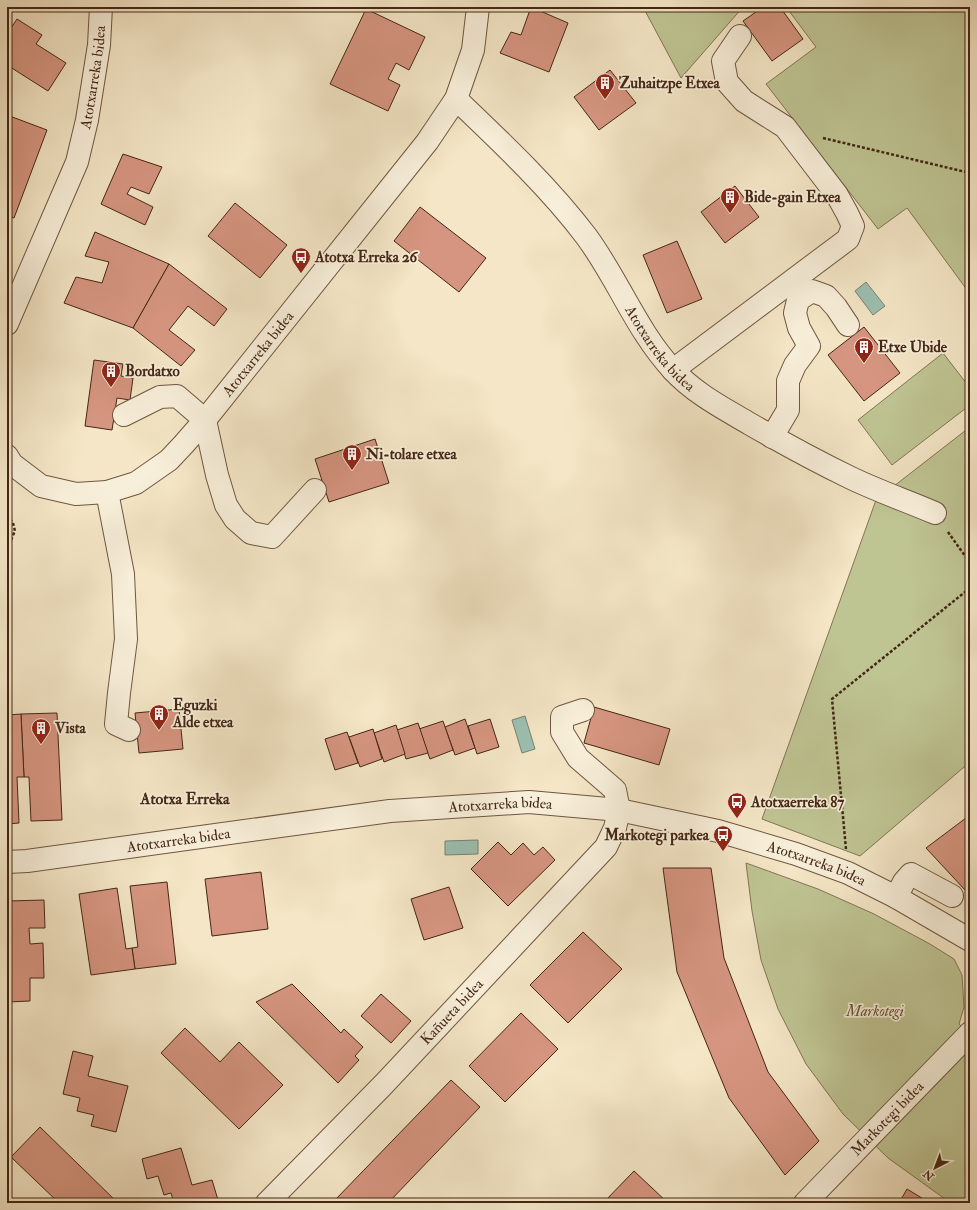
<svg xmlns="http://www.w3.org/2000/svg" width="977" height="1210" font-family="'IM FELL Double Pica',serif">
  <style>
    .green { fill: #bfc493; stroke: #827554 }
    .water { fill: #9cc0b2; stroke: #798273 }
    .building { fill: #d69580; stroke: #442615 }
    .lines { fill: none; stroke-linecap: round; stroke-linejoin: round }
    .minor-casing { stroke: #705641; stroke-width: 24 }
    .path { stroke: #442615; stroke-width: 2.5; stroke-dasharray: 3 2; stroke-linecap: butt }
    .minor { stroke: #f8efda; stroke-width: 22 }
    .labels { text-anchor: middle; stroke-width: 3.5; stroke-linejoin: round; paint-order: stroke }
    .street-label { font-size: 15px; fill: #442615; stroke: #f8efda }
    .poi-label { font-size: 15px; font-weight: bold; fill: #442615; stroke: #f8efda; text-anchor: start }
    .park-label { font-size: 15px; font-style: italic; fill: #634e34; stroke: #f8efda }
    .neighbourhood-label { font-size: 16px; font-weight: bold; fill: #442615; stroke: #f8efda }
  </style>
  <rect width="100%" height="100%" fill="#f4e6c6"/>
  <filter id="stains"><feTurbulence type="fractalNoise" baseFrequency=".005" numOctaves="4"/><feColorMatrix values="0 0 0 0 .2 0 0 0 0 .09 0 0 0 0 .02 0 0 0 .5 -.17"/></filter>
  <radialGradient id="worn" r=".72"><stop offset=".6" stop-color="#630" stop-opacity="0"/><stop offset="1" stop-color="#630" stop-opacity=".3"/></radialGradient>
  <g class="green">
    <path d="M643,7H743L681,78Z"/>
    <path d="M786,7H970V294L907,208L878,229L766,84L816,47Z"/>
    <path d="M943,353L970,388V405L892,465L858,420Z"/>
    <path d="M970,427V762L860,856L762,819L876,500Z"/>
    <path d="M746,863L818,889L874,914L930,944L954,959L962,975L964,1007L959,1024L970,1034V1203H953L945,1199L888,1158L843,1114L806,1064L778,1009L761,960L752,911Z"/>
  </g>
  <g class="water">
    <path d="M866,282L885,306L873,315L855,291Z"/>
    <path d="M525,716L535,749L522,753L512,720Z"/>
    <path d="M478,840V854L445,855V841Z"/>
  </g>
  <g class="building">
    <path d="M531,7L568,23L549,72L500,53L511,32L521,35Z"/>
    <path d="M763,7H780L803,39L772,61L743,21Z"/>
    <path d="M366,9L425,37L409,70L396,63L388,79L400,85L388,111L330,84Z"/>
    <path d="M17,19L42,35L36,44L66,63L48,91L7,65V34Z"/>
    <path d="M610,70L636,103L599,130L574,97Z"/>
    <path d="M7,115L47,130L14,218L7,215Z"/>
    <path d="M123,154L162,167L149,194L131,187L127,194L153,207L145,225L101,204Z"/>
    <path d="M735,186L759,217L725,243L701,212Z"/>
    <path d="M235,203L287,245L260,278L208,236Z"/>
    <path d="M420,207L486,258L459,292L394,241Z"/>
    <path d="M95,232L169,264L133,328L64,303L76,277L102,283L109,262L85,256Z"/>
    <path d="M677,241L702,299L667,313L643,255Z"/>
    <path d="M169,264L227,309L214,326L188,306L169,330L195,350L181,366L133,328Z"/>
    <path d="M864,327L900,373L864,401L828,355Z"/>
    <path d="M94,360L123,364L121,376L133,378L130,400L117,398L112,430L85,426Z"/>
    <path d="M375,439L389,483L329,502L315,459Z"/>
    <path d="M594,707L670,729L659,765L584,743Z"/>
    <path d="M179,709L183,749L139,753L135,713Z"/>
    <path d="M57,713L62,820L31,821L29,777H24L21,714Z"/>
    <path d="M21,714L24,777H17L19,823L7,824V715Z"/>
    <path d="M465,719L475,748L455,755L445,727Z"/>
    <path d="M490,719L499,747L477,754L468,726Z"/>
    <path d="M443,721L453,750L430,759L419,729Z"/>
    <path d="M418,723L428,753L406,759L397,730Z"/>
    <path d="M396,725L405,754L384,762L374,733Z"/>
    <path d="M373,729L382,759L360,767L349,737Z"/>
    <path d="M347,732L358,763L335,770L325,739Z"/>
    <path d="M970,815V887L965,890L926,848Z"/>
    <path d="M498,842L511,855L523,843L534,855L543,847L555,860L508,906L471,869Z"/>
    <path d="M663,868H711L724,958L768,1072L819,1141L785,1175L729,1098L677,972Z"/>
    <path d="M261,872L268,929L212,936L205,879Z"/>
    <path d="M167,882L176,964L135,969L132,948L138,947L130,886Z"/>
    <path d="M449,887L463,928L424,940L411,899Z"/>
    <path d="M117,888L126,949L132,948L135,969L91,975L79,894Z"/>
    <path d="M44,900L45,928H29L30,944L43,943L44,978H30V1001L7,1002V977H9L7,901Z"/>
    <path d="M583,932L622,969L568,1023L530,985Z"/>
    <path d="M292,984L341,1033L344,1029L363,1047L355,1056L359,1060L338,1083L256,1002Z"/>
    <path d="M381,994L411,1021L391,1043L361,1016Z"/>
    <path d="M521,1013L558,1049L505,1102L469,1066Z"/>
    <path d="M185,1028L220,1062L239,1042L283,1085L239,1129L161,1053Z"/>
    <path d="M73,1051L93,1056L88,1076L128,1086L116,1132L91,1126L94,1115L77,1111L80,1098L63,1094Z"/>
    <path d="M451,1080L480,1107L388,1203H338L335,1200Z"/>
    <path d="M40,1127L118,1203H59L11,1157Z"/>
    <path d="M181,1148L192,1185L212,1180L218,1200L206,1203H174L171,1193L164,1195L158,1176L147,1179L142,1159Z"/>
    <path d="M634,1171L668,1203H603Z"/>
    <path d="M907,1189L930,1203H899Z"/>
  </g>
  <g class="lines">
    <defs>
      <g id="minor">
        <path id="s1" d="M456,99C500,141 549,187 586,236C618,279 636,330 673,370C694,393 723,408 750,424C783,443 816,461 851,478C878,491 907,501 935,513"/>
        <path id="s2" d="M7,324L77,162L87,120L99,45L101,7"/>
        <path d="M673,370L848,239L853,226L847,213L837,195L785,127L744,101L727,82L723,61L740,36"/>
        <path d="M124,415L160,397L177,396L205,420L217,475L226,505L235,519L251,533L272,537L315,490"/>
        <path d="M772,437L788,410V381L795,365L809,346L799,328L795,313L798,300L812,291L826,296L836,307L848,325"/>
        <path id="s3" d="M7,456L12,464L41,486L76,494L107,492L136,483L169,460L184,444L205,420L427,142L456,99L473,50L478,7"/>
        <path d="M107,492L123,574L126,639L119,693L116,724L129,730"/>
        <path id="s4" d="M7,862L27,861L390,811L529,802L619,810L718,831L796,854L848,873L896,897L970,940"/>
        <path d="M896,897L904,882L911,874L952,896"/>
        <path id="s5" d="M267,1203L384,1084L606,847L615,828L619,810L615,790L578,758L562,732V717L583,710"/>
        <path id="s6" d="M805,1203L970,1033"/>
      </g>
    </defs>
    <use href="#minor" class="minor-casing"/>
    <g class="path">
      <path d="M823,138L970,173"/>
      <path d="M7,515L13,523L15,531L10,542L7,544"/>
      <path d="M948,532L970,563"/>
      <path d="M846,849L832,699L970,588"/>
    </g>
    <use href="#minor" class="minor"/>
  </g>
  <defs>
    <symbol id="building-pin" viewBox="-11 -11 22 30"><path d="M0 17L-7.5 6A9.5 9.5 0 1 1 7.5 6Z" fill="#8f2418" stroke="#f8efda"/><path d="M-4-6H4V6H1V3H-1V6H-4ZM-2.5-4.3h1.7v1.8h-1.7ZM.8-4.3h1.7v1.8H.8ZM-2.5-1h1.7V.8h-1.7ZM.8-1h1.7V.8H.8Z" fill="#fff"/></symbol>
    <symbol id="bus-pin" viewBox="-11 -11 22 30"><path d="M0 17L-7.5 6A9.5 9.5 0 1 1 7.5 6Z" fill="#8f2418" stroke="#f8efda"/><path d="M-5-6H5V4H4V6H2V4H-2V6H-4V4H-5ZM-3.5-4V0h7V-4ZM-3.5 1.2v1.5H-2V1.2ZM2 1.2v1.5H3.5V1.2Z" fill="#fff"/></symbol>
  </defs>
  <g fill-rule="evenodd">
    <use href="#building-pin" x="594" y="72" width="22" height="30"/>
    <use href="#building-pin" x="719" y="186" width="22" height="30"/>
    <use href="#bus-pin" x="290" y="246" width="22" height="30"/>
    <use href="#building-pin" x="853" y="336" width="22" height="30"/>
    <use href="#building-pin" x="100" y="360" width="22" height="30"/>
    <use href="#building-pin" x="341" y="443" width="22" height="30"/>
    <use href="#building-pin" x="148" y="703" width="22" height="30"/>
    <use href="#building-pin" x="30" y="717" width="22" height="30"/>
    <use href="#bus-pin" x="726" y="791" width="22" height="30"/>
    <use href="#bus-pin" x="712" y="824" width="22" height="30"/>
  </g>
  <g class="labels">
    <g class="street-label">
      <text dy="5" stroke="none"><textPath href="#s2" startOffset="263">Atotxarreka bidea</textPath></text>
      <text dy="5" stroke="none"><textPath href="#s1" startOffset="324">Atotxarreka bidea</textPath></text>
      <text dy="5" stroke="none"><textPath href="#s3" startOffset="322">Atotxarreka bidea</textPath></text>
      <text dy="5" stroke="none"><textPath href="#s4" startOffset="497">Atotxarreka bidea</textPath></text>
      <text dy="5" stroke="none"><textPath href="#s4" startOffset="173">Atotxarreka bidea</textPath></text>
      <text dy="5" stroke="none"><textPath href="#s4" startOffset="821">Atotxarreka bidea</textPath></text>
      <text dy="5" stroke="none"><textPath href="#s5" startOffset="266">Kañueta bidea</textPath></text>
      <text dy="5" stroke="none"><textPath href="#s6" startOffset="118">Markotegi bidea</textPath></text>
    </g>
    <g class="poi-label">
      <text x="619" y="88">Zuhaitzpe Etxea</text>
      <text x="744" y="202">Bide-gain Etxea</text>
      <text x="315" y="262">Atotxa Erreka 26</text>
      <text x="878" y="352">Etxe Ubide</text>
      <text x="125" y="376">Bordatxo</text>
      <text x="366" y="459">Ni-tolare etxea</text>
      <text x="173" y="710">Eguzki<tspan x="173" dy="17">Alde etxea</tspan></text>
      <text x="55" y="733">Vista</text>
      <text x="751" y="807">Atotxaerreka 87</text>
      <text x="709" y="840" text-anchor="end">Markotegi parkea</text>
    </g>
    <g class="park-label">
      <text x="875" y="1016">Markotegi</text>
    </g>
    <g class="neighbourhood-label">
      <text x="185" y="804">Atotxa Erreka</text>
    </g>
  </g>
  <rect width="977" height="1210" fill="none" stroke="#f4e6c6" stroke-width="24"/>
  <rect x="8" y="8" width="961" height="1194" fill="none" stroke="#442615" stroke-width="2"/>
  <rect x="12" y="12" width="953" height="1186" fill="none" stroke="#442615"/>
  <g transform="translate(935 1168) rotate(222)" stroke="#f8efda" stroke-width="3" paint-order="stroke">
  <path d="M0-3L7 15L0 10L-7 15Z" fill="#442615"/>
  <text y="-6" font-size="11" font-weight="bold" text-anchor="middle" fill="#442615">N</text>
  </g>
  <rect width="100%" height="100%" filter="url(#stains)"/>
  <rect width="100%" height="100%" fill="url(#worn)"/>
</svg>
